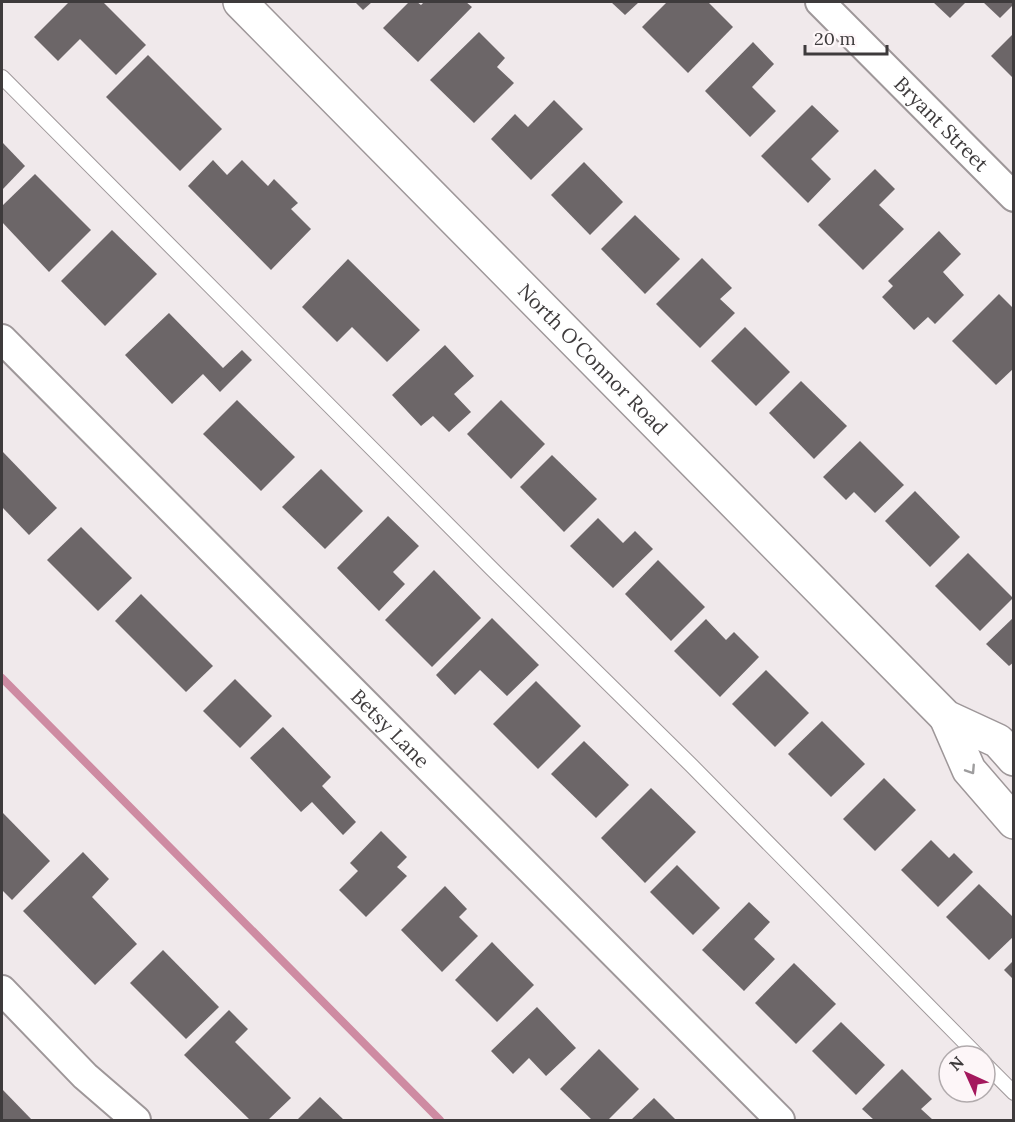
<svg xmlns="http://www.w3.org/2000/svg" width="1015" height="1122" font-family="Lora,serif">
  <style>
    .lines { fill: none; stroke-linecap: round; stroke-linejoin: round }
    .stream { stroke: #ce8ba2; stroke-width: 8 }
    .building { fill: #6c6668 }
    .service-casing { stroke: #9e9799; stroke-width: 16 }
    .minor-casing { stroke: #9e9799; stroke-width: 32 }
    .secondary-casing { stroke: #9e9799; stroke-width: 36 }
    .service { stroke: #fff; stroke-width: 14 }
    .minor { stroke: #fff; stroke-width: 28 }
    .secondary { stroke: #fff; stroke-width: 33 }
    .oneway { stroke: #9e9d9e }
    .labels { text-anchor: middle; stroke-width: 6; stroke-linejoin: round; paint-order: stroke }
    .street-label { font-size: 20px; fill: #3e3b3c; stroke: #fdf6f8 }
  </style>
  <rect width="100%" height="100%" fill="#f0e9eb"/>
  <g class="lines">
    <path class="stream" d="M2,678L440,1120"/>
  </g>
  <g class="building">
    <path d="M69,2H103L146,45L116,75L80,39L58,61L34,37Z"/>
    <path d="M355,2H372L363,10Z"/>
    <path d="M409,2H417L421,5L424,2H466L472,7L418,62L383,28Z"/>
    <path d="M611,2H639L625,15Z"/>
    <path d="M667,2H708L733,27L688,73L642,27Z"/>
    <path d="M933,2H966L950,18Z"/>
    <path d="M983,2H1014V4L1000,18Z"/>
    <path d="M479,32L505,58L497,67L514,83L474,123L430,80Z"/>
    <path d="M1014,33V79L991,56Z"/>
    <path d="M753,42L774,64L752,87L776,111L750,137L705,91Z"/>
    <path d="M148,55L222,129L180,171L106,97Z"/>
    <path d="M554,100L583,129L531,180L491,139L515,114L528,127Z"/>
    <path d="M812,105L839,131L811,159L831,179L808,203L761,156Z"/>
    <path d="M2,142L25,166L2,190Z"/>
    <path d="M213,160L227,175L242,160L268,186L274,179L298,203L291,209L311,229L271,270L188,186Z"/>
    <path d="M584,162L623,202L590,235L551,195Z"/>
    <path d="M875,169L895,189L879,205L904,229L863,270L818,225Z"/>
    <path d="M35,174L91,230L49,272L2,222V206Z"/>
    <path d="M635,215L680,259L645,294L601,249Z"/>
    <path d="M112,230L157,274L105,326L61,281Z"/>
    <path d="M939,231L961,254L943,272L964,295L935,324L928,317L914,330L882,297L893,286L888,281Z"/>
    <path d="M702,258L732,288L720,299L735,313L700,348L656,304Z"/>
    <path d="M348,259L420,330L387,362L352,327L337,342L302,307Z"/>
    <path d="M999,294L1014,309V368L996,385L952,341Z"/>
    <path d="M169,313L223,368L242,350L252,360L220,392L203,374L172,404L125,355Z"/>
    <path d="M745,327L790,372L756,406L711,361Z"/>
    <path d="M445,345L474,376L454,394L471,412L449,432L433,416L421,426L392,395Z"/>
    <path d="M801,381L847,426L814,459L769,413Z"/>
    <path d="M237,400L295,457L261,491L203,434Z"/>
    <path d="M501,400L545,444L511,479L467,434Z"/>
    <path d="M860,441L904,485L875,513L854,492L846,500L823,477Z"/>
    <path d="M2,451L57,508L29,535L2,507Z"/>
    <path d="M552,455L597,499L564,532L520,487Z"/>
    <path d="M321,469L363,511L325,549L282,507Z"/>
    <path d="M915,491L960,537L930,567L885,521Z"/>
    <path d="M388,516L419,546L393,572L405,584L379,611L337,568Z"/>
    <path d="M598,518L623,543L635,531L653,549L613,588L570,546Z"/>
    <path d="M81,527L132,578L98,611L47,560Z"/>
    <path d="M968,553L1013,598L980,631L935,586Z"/>
    <path d="M658,560L705,607L671,641L625,594Z"/>
    <path d="M434,570L481,618L432,667L385,620Z"/>
    <path d="M141,594L213,666L186,692L115,621Z"/>
    <path d="M1014,617V662L1009,666L986,644Z"/>
    <path d="M492,618L539,665L507,696L480,670L455,695L436,675Z"/>
    <path d="M706,619L726,640L734,632L759,657L720,697L674,651Z"/>
    <path d="M766,670L809,713L775,747L732,704Z"/>
    <path d="M235,679L272,716L240,748L203,711Z"/>
    <path d="M536,681L581,726L538,769L493,724Z"/>
    <path d="M822,721L865,764L831,797L788,754Z"/>
    <path d="M283,727L331,777L322,786L356,822L343,835L312,802L301,812L250,758Z"/>
    <path d="M584,741L629,785L596,818L551,774Z"/>
    <path d="M884,778L916,810L875,851L843,819Z"/>
    <path d="M651,788L696,832L645,883L601,838Z"/>
    <path d="M2,812L50,861L12,900L2,890Z"/>
    <path d="M381,831L407,857L397,867L407,876L366,917L339,890L358,871L350,863Z"/>
    <path d="M931,840L949,858L954,853L973,872L938,907L901,870Z"/>
    <path d="M83,852L109,879L92,897L137,944L95,985L23,911Z"/>
    <path d="M677,865L720,908L693,935L650,892Z"/>
    <path d="M979,884L1014,918V936L989,960L946,917Z"/>
    <path d="M445,886L467,909L459,917L478,936L442,972L401,930Z"/>
    <path d="M749,902L770,922L754,939L775,959L744,991L702,950Z"/>
    <path d="M492,942L534,985L497,1022L455,980Z"/>
    <path d="M163,950L219,1007L186,1039L130,983Z"/>
    <path d="M1014,960V980L1004,970Z"/>
    <path d="M794,963L836,1004L796,1044L755,1003Z"/>
    <path d="M537,1007L576,1048L546,1076L529,1058L513,1074L491,1051Z"/>
    <path d="M229,1010L248,1029L235,1042L291,1098L268,1120H250L184,1055Z"/>
    <path d="M841,1022L885,1065L856,1095L812,1051Z"/>
    <path d="M599,1049L639,1089L608,1120H592L560,1089Z"/>
    <path d="M902,1069L932,1099L921,1109L933,1120H874L862,1109Z"/>
    <path d="M2,1089L32,1120H2Z"/>
    <path d="M320,1097L344,1120H297Z"/>
    <path d="M654,1098L676,1120H631Z"/>
  </g>
  <g class="lines">
    <defs>
      <g id="service">
        <path d="M2,77L492,569L692,766L978,1056"/>
        <path d="M985,1064L1014,1093"/>
      </g>
      <g id="minor">
        <path id="s1" d="M820,2L1014,197"/>
        <path id="s2" d="M2,339L780,1120"/>
        <path d="M2,990L85,1076L136,1120"/>
      </g>
      <g id="secondary">
        <path id="s3" d="M240,2L946,717L998,741L1014,759"/>
        <path d="M946,717L969,770L1014,822"/>
      </g>
    </defs>
    <use href="#service" class="service-casing"/>
    <use href="#minor" class="minor-casing"/>
    <use href="#secondary" class="secondary-casing"/>
    <use href="#service" class="service"/>
    <use href="#minor" class="minor"/>
    <use href="#secondary" class="secondary"/>
  </g>
  <defs><path id="oneway-chevron" d="M-2-3.5L2.5 0L-2 3.5" fill="none" stroke-width="1.6" stroke-linecap="round" stroke-linejoin="round" transform="scale(1.5)"/></defs>
  <use class="oneway" href="#oneway-chevron" transform="translate(971 770) rotate(57)"/>
  <g class="labels">
    <g class="street-label">
      <text dy="7" stroke="none"><textPath href="#s1" startOffset="172">Bryant Street</textPath></text>
      <text dy="7" stroke="none"><textPath href="#s3" startOffset="502">North O'Connor Road</textPath></text>
      <text dy="7" stroke="none"><textPath href="#s2" startOffset="550">Betsy Lane</textPath></text>
    </g>
  </g>
  <rect width="1015" height="1122" fill="none" stroke="#3e3b3c" stroke-width="6"/>
  <g transform="translate(967 1074) rotate(315)"><circle r="28" fill="#fdf6f8" stroke="#b1abad" stroke-width="1.5"/>
  <path d="M0-4.5L10 22L0 15L-10 22Z" fill="#a4185d"/>
  <text y="-9" font-size="16" font-weight="bold" text-anchor="middle" fill="#3e3b3c">N</text>
  </g>
  <path d="M805 45v9h82v-9" fill="none" stroke="#3e3b3c" stroke-width="3"/>
  <text x="814" y="45" font-size="18" fill="#3e3b3c" stroke="#fdf6f8" stroke-width="4.5" paint-order="stroke">20 m</text>
</svg>
